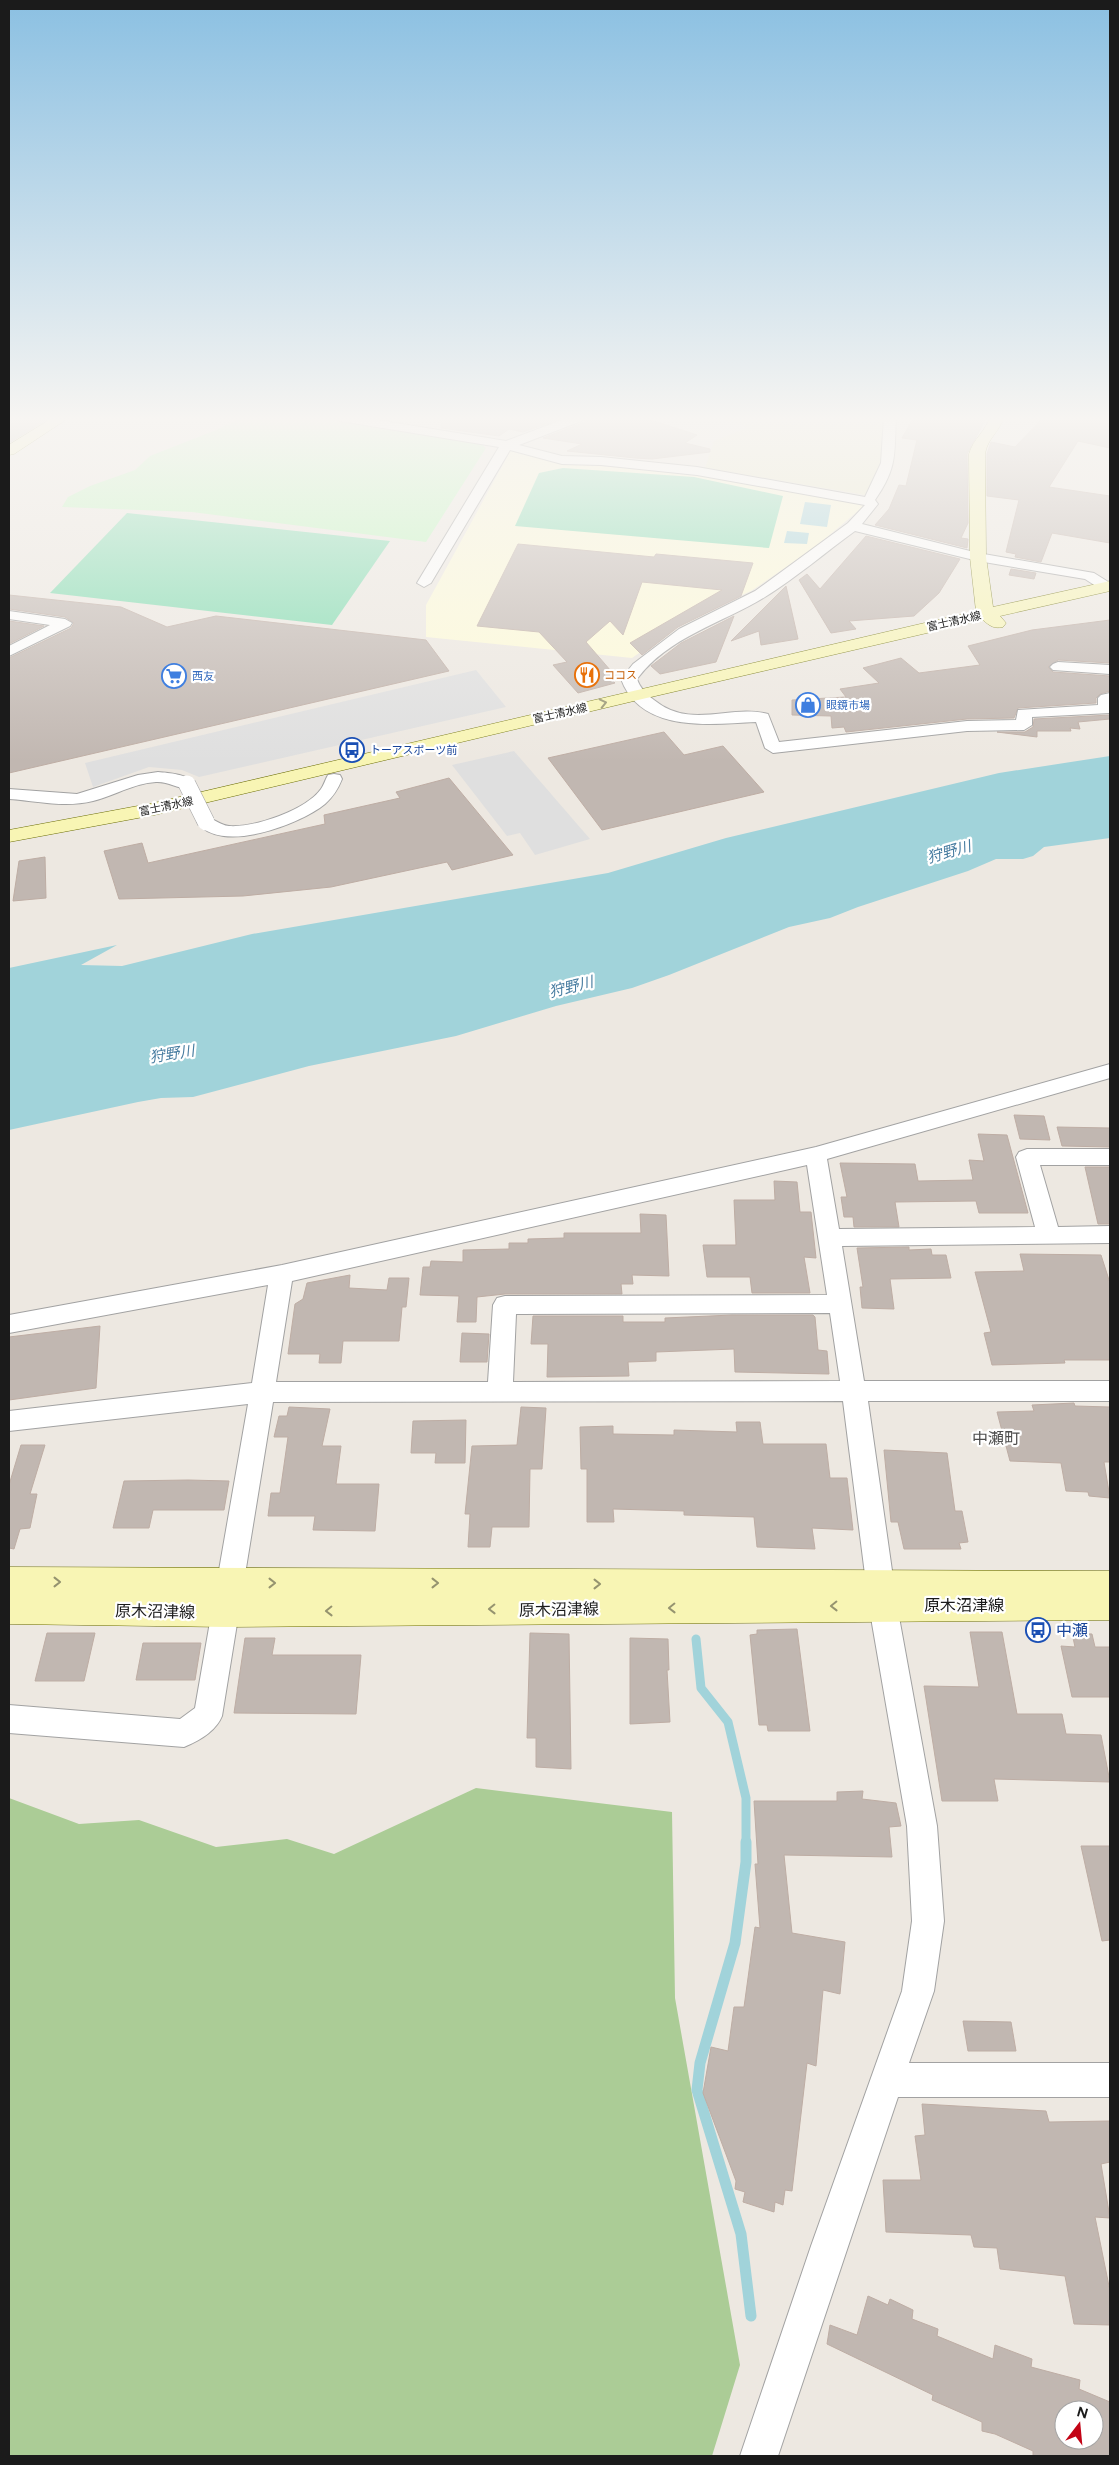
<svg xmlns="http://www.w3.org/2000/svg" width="1119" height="2465" font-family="Figtree,'Noto Sans JP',sans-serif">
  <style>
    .education { fill: #fefbd8 }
    .farmland { fill: #ecebcc }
    .forest { fill: #abcc96 }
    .park { fill: #bef8bd }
    .pitch { fill: #7fdbaf }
    .parking { fill: #dfdfdf }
    .water { fill: #a1d3da }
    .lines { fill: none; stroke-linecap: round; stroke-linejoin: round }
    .stream-far1 { stroke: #a1d3da; stroke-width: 9 }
    .stream { stroke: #a1d3da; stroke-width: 11 }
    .building { fill: #c1b7b1; stroke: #beada4; fill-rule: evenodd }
    .street-casing { stroke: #a2a2a2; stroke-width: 2 }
    .secondary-casing { stroke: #6c6e07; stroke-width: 1 }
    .street { fill: #fff; fill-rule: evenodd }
    .secondary { fill: #f8f5b4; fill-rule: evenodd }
    .street-bridge-casing { stroke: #a2a2a2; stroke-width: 18; stroke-linecap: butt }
    .street-bridge { stroke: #fff; stroke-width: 17 }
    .oneway { stroke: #95936f }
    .labels { text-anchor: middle; stroke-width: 4.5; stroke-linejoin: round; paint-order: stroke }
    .far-street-label { font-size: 11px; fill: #1b1b1b; stroke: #fff }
    .far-food-label { font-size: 11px; fill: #c56008; stroke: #fff; text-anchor: start }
    .far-shop-label { font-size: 11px; fill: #366cbe; stroke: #fff; text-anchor: start }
    .far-transit-label { font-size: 11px; fill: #164399; stroke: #fff; text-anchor: start }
    .water-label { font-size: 15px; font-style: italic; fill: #477ca0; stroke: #fff }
    .quarter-label { font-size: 16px; fill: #4e4e4e; stroke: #fff }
    .near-street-label { font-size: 16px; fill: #1b1b1b; stroke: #fff }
    .near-transit-label { font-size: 16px; fill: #164399; stroke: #fff; text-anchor: start }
  </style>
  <rect width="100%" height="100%" fill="#ede8e1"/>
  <path class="education" d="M511,450L558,463L693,473L865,505L814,548L751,591L689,618L632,658L426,637V605Z"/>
  <path class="farmland" d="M712,417H891L890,447L871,496L705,468L714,441L750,427Z"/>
  <path class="forest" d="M476,1788L672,1812L675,1998L740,2365L712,2456H9V1798L79,1824L139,1820L216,1847L287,1839L334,1854Z"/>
  <path class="park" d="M242,417H319L480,443L486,448L426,542L192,512L62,507L68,497L90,486L135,470L150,456L216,430Z"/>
  <g class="pitch">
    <path d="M563,468L694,477L783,496L769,548L515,526L539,473Z"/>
    <path d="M127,513L390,541L332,625L50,593Z"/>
  </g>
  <g class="parking">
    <path d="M476,670L506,707L199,777L182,770L149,767L93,787L85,763Z"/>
    <path d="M514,751L590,839L535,855L520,833L507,836L452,765Z"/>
  </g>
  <g class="water">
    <path d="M805,502L831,505L827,527L800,524Z"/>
    <path d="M787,531L809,533L807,544L784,543Z"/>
    <path d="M1110,756V838L1044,847L1033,856L1023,859H996L968,871L858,907L830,918L789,927L669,975L632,988L556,1006L456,1036L309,1066L193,1097L161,1098L138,1102L9,1130V968L117,945L81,965L122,966L252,934L608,873L726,838L999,773Z"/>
  </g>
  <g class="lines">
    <path class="stream-far1" d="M696,1639L701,1688L728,1722L746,1798V1843"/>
    <path class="stream" d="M746,1842V1862L735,1943L700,2063L697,2090L741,2234L751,2316"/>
  </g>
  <g class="building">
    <path d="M9,417H51L9,443Z"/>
    <path d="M441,417H566L523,432L509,429L499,436L441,428Z"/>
    <path d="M588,417H634L657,422L697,435L685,443L710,449V452L652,459L635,458L567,451L582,444L543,438L585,422Z"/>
    <path d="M914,417H987L967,454L968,523L961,538L968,539L967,548L875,525L889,509L899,485L906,486L917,440L902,438Z"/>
    <path d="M1044,417H1110V448L1078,441L1049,487L1110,496V543L1052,533L1041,562L1015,557L1016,554L1006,552L1019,500L987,496V454L991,442L1015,447Z"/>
    <path d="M866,536L960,559L939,593L914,616L849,621L856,629L831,633L799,580L807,574L820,589Z"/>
    <path d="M518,544L654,557L656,554L753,563L741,596L678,627L642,655L630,643L722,590L642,582L623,635L610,621L586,642L617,678L612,680L615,683L578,693L553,665L567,662L539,632L477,626Z"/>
    <path d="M1011,569L1036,573L1034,579L1009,575Z"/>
    <path d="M786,586L798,639L761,645L759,631L731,641Z"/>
    <path d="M9,595L121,607L167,627L216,616L426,640L449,671L9,773V658L71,628L74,623L65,617L9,609Z"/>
    <path d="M734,616L716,662L660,674L651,666L681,643Z"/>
    <path d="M1110,620V663L1058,660L1048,667L1053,672L1110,676V691L1100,694L1096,698V703L1018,708L1014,718L967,719L846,732L844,727L832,728L831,716L792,715V700L846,697L840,689L879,683L863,668L901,658L919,673L980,665L968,646L1032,630Z"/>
    <path d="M9,621L44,626L9,644Z"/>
    <path d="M1110,715V719L1078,722L1080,729L1070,728L1071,731H1037V737L997,732H1025L1033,727L1034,719Z"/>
    <path d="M664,732L684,755L723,746L764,792L602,830L548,758Z"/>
    <path d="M449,778L513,855L452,870L447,862L331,887L243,896L119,899L104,851L142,843L148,863L325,824L324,815L400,798L396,792Z"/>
    <path d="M45,857L46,898L13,901L19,861Z"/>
    <path d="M1014,1115L1044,1116L1050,1140L1020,1139Z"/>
    <path d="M1057,1127L1110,1128V1147L1062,1146Z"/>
    <path d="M978,1134L1007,1135L1028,1213H979L976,1201L895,1202L899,1227H854L853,1217H844L841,1197H847L840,1163L915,1164L918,1181L973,1180L969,1160L984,1161Z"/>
    <path d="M1085,1167H1110V1224H1098Z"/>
    <path d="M774,1181L797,1182L800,1212H811L816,1258L804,1257L810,1293H752L750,1277H707L703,1245H736L734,1200H775Z"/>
    <path d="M640,1214L666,1215L669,1276L632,1275L633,1284H621L622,1294H505L477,1297L476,1322H457L459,1296L420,1295L423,1267H430L431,1261L463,1262V1250L509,1249V1243H528V1239L564,1238V1233H641Z"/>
    <path d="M909,1247V1250L931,1249L932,1255H946L951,1278L890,1279L894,1309L862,1308L860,1287H863L857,1248Z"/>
    <path d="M1020,1254L1101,1255L1110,1283V1360H1064L1065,1363L992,1365L984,1333L991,1332L975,1272L1024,1271Z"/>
    <path d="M350,1275L349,1288L387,1290L389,1278H409L406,1307H402L399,1341H343L341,1363H319L320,1354H288L295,1304L303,1299L307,1283Z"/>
    <path d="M732,1315H813L815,1317L818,1350L827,1351L829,1374L735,1372L734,1349L656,1352V1361L628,1362L629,1376L547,1377L548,1344H531L533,1316H623V1322H665V1318Z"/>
    <path d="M100,1326L96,1388L9,1400V1337Z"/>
    <path d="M462,1333L489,1334L487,1362H460Z"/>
    <path d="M1074,1403L1075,1406L1110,1407V1462H1104L1110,1498L1089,1496L1088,1492L1066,1491L1061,1463L1010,1461L997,1412L1034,1411L1032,1405Z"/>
    <path d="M289,1407L330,1409L322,1446H341L336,1484H379L375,1531L313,1530L315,1516H268L271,1493H280L288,1437H274L279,1416H287Z"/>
    <path d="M521,1407L546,1408L542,1469H530L529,1527H492L490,1547H468L470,1514H465L472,1446L517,1445Z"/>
    <path d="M466,1420L465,1463H435L436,1453H411L413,1421Z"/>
    <path d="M736,1422H760L763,1444H826L830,1478H847L853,1530L812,1528L815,1549L757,1547L754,1517L684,1515V1511L613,1509L614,1522H587V1469H581L580,1427L613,1426V1434L674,1435V1430L737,1432Z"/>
    <path d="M21,1445H45L30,1494H37L30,1528L20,1529L14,1549L9,1548V1485Z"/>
    <path d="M884,1450L947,1453L955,1511H962L968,1542L959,1543L961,1549H904L898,1522H891Z"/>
    <path d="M124,1481L188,1480L229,1481L224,1510H153L149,1528H113Z"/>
    <path d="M797,1629L810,1731H768L767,1725H759L750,1635L757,1634V1630Z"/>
    <path d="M970,1632H1002L1017,1714H1062L1066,1734L1101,1735L1110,1782L994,1779L998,1801H942L924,1686L979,1687Z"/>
    <path d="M47,1633H95L84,1681H35Z"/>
    <path d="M530,1633L569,1634L571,1769L536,1767V1738H527Z"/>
    <path d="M1072,1633L1092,1634L1095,1647H1110V1697H1072L1061,1646L1075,1647Z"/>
    <path d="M245,1638H275L272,1655H361L356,1714L234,1713Z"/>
    <path d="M630,1638L668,1639L669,1670H667L670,1722L630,1724Z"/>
    <path d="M143,1643H201L195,1680H136Z"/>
    <path d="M863,1791L862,1799L896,1803L901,1826L889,1827L892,1857L784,1855L792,1933L845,1942L840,1994L823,1990L816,2066L807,2063L792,2191L785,2190L783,2205L775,2202L774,2212L743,2202L745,2192L735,2189L736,2181L703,2093L711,2047L728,2051L734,2007H744L755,1927L760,1928L755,1864H758L754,1801H837V1792Z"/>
    <path d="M1081,1846H1110V1940L1102,1941Z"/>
    <path d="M963,2021L1011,2022L1016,2051H968Z"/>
    <path d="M922,2104L1046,2111L1049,2122L1110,2121V2162L1101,2164L1110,2218L1095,2217L1110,2291V2325L1074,2324L1065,2276L1000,2269L997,2248L974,2247L971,2235L886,2232L883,2180H921L915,2136L925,2135Z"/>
    <path d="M868,2296L888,2305L890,2299L913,2310L912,2319L938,2329L937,2336L993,2359L995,2345L1032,2359L1031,2367L1080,2380L1079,2389L1110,2402V2456H1033V2451L995,2434L982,2431V2422L932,2400L933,2395L827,2344L830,2325L857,2335ZM1064,2410H1094V2440H1064Z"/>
  </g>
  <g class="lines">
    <defs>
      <g id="street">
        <path d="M334,417H359L506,441L570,417H586L584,420L519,445L562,456L601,457L697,467L865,497L881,463L884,417H896C894,454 898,467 875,500L878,504L862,524L978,553L1094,573L1110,583V590H1102L1085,579L978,561L855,531C826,552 797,577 765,597C723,623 668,637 637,679C640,688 646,694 654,700C691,730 730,704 768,714L779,742L967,721L1016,720L1018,710L1098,705V698L1101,695L1110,693V713L1032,717V725L1024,730L967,731L773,753L765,748L756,722C711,724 641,734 621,679L633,664L679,629L755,591L848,523L865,505L697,475L601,465L562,464L510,450L431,583L424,587L417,583L499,447L340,421Z"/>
        <path d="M9,611L65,619L72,623L70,626L9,656V646L50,625L9,619Z"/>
        <path d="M1058,662L1110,665V674L1053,670L1050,667L1053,664Z"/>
        <path d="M158,772C169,773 188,774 195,784L193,788C180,791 169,781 156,782C134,783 114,796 93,801C65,808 37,801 9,799V789L77,794L138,775Z"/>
        <path d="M334,774L340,775L342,779C338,789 333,797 325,804C301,824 220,855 197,822L200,818C212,815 218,825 229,826C254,828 306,810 321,789C324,785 325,780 328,775Z"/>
        <path d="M1110,1064V1078L827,1159L839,1229L1035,1227L1016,1157L1019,1152L1027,1149H1110V1165H1040L1058,1227L1110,1226V1243L842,1246L864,1381H1110V1401H868L897,1606L937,1826L944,1921L934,1991L909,2063H1110V2097H898L778,2456H740L811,2246L902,1991L912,1921L907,1826L869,1606L843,1401L273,1402L222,1716C216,1731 199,1741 184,1747L9,1733V1705L180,1719L195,1708L248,1404L9,1431V1411L252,1383L268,1285L9,1333V1315L282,1265L816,1147ZM807,1165L827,1295L505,1296L497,1298L493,1305L488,1382H276L292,1281ZM830,1313L840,1381L513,1382L516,1314Z"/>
      </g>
      <g id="secondary">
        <path d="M54,417H70L14,454L9,455V445Z"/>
        <path d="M990,417H1004C1000,431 987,439 985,454L986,557L993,607L1110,581V591L1000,616L1006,623L1003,627C994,629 990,626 983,620L638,700L154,815L9,842V830L154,803L976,611L970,557L969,454C973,439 986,431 990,417Z"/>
        <path d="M9,1567L1110,1571V1620L227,1627L9,1624Z"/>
      </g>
    </defs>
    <use href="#street" class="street-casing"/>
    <use href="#secondary" class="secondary-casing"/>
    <use href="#street" class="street"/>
    <use href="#secondary" class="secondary"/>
    <defs>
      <path id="street-bridge" d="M187,784L206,822"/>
    </defs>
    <use href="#street-bridge" class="street-bridge-casing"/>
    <use href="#street-bridge" class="street-bridge"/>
  </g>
  <defs><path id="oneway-chevron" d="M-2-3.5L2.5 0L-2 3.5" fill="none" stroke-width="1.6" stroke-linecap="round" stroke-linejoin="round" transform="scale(1.25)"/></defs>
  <g class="oneway">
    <use href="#oneway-chevron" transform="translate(603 703) rotate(-13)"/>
    <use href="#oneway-chevron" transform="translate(57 1582)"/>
    <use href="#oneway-chevron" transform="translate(272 1583)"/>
    <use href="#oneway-chevron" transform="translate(435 1583)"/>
    <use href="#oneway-chevron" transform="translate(597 1584)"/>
    <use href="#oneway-chevron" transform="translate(834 1606) rotate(179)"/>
    <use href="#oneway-chevron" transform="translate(672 1608) rotate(179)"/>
    <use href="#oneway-chevron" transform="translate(492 1609) rotate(179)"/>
    <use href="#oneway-chevron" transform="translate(329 1611) rotate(179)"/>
  </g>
  <linearGradient id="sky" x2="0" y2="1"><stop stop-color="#8bc0e2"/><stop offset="0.55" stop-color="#f7f5f2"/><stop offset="1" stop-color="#f7f5f2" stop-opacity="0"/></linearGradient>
  <rect width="1119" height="762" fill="url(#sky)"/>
  <defs>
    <symbol id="restaurant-ring" viewBox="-11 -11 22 22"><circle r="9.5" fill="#fff" stroke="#e8710a" stroke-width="1.5"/><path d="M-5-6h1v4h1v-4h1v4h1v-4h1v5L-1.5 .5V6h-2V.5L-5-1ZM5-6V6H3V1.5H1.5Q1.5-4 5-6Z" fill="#e8710a"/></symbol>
    <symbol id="supermarket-ring" viewBox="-11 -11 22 22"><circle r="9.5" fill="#fff" stroke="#3f7fe0" stroke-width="1.5"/><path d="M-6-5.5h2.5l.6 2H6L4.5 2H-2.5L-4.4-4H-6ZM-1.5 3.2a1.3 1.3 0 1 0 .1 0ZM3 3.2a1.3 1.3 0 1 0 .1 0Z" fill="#3f7fe0"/></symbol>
    <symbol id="shop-ring" viewBox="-11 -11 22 22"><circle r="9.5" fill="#fff" stroke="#3f7fe0" stroke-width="1.5"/><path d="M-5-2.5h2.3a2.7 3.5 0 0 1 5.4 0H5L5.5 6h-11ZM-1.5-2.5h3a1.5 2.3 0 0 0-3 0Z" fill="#3f7fe0"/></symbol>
    <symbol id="bus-ring" viewBox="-11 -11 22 22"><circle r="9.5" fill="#fff" stroke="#1a4fb4" stroke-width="1.5"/><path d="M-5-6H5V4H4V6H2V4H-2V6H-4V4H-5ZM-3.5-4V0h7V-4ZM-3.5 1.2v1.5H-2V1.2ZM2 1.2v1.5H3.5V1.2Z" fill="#1a4fb4"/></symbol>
  </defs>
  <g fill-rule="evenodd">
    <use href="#restaurant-ring" x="573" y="661" width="28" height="28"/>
    <use href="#supermarket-ring" x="160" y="662" width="28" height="28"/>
    <use href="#shop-ring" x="794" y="691" width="28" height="28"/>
    <use href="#bus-ring" x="338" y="736" width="28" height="28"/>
    <use href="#bus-ring" x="1024" y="1616" width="28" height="28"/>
  </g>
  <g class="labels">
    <g class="far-street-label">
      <text transform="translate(954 621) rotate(-13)" y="4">富士清水線</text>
      <text transform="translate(560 713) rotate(-13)" y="4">富士清水線</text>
      <text transform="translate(166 806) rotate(-12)" y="4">富士清水線</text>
    </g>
    <g class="far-food-label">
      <text x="604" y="679">ココス</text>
    </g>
    <g class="far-shop-label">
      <text x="192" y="680">西友</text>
      <text x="826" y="709">眼鏡市場</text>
    </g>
    <g class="far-transit-label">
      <text x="370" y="754">トーアスポーツ前</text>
    </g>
    <g class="water-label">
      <text transform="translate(949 852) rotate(-16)" y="5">狩野川</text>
      <text transform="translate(571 987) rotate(-14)" y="5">狩野川</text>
      <text transform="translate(172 1054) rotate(-9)" y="5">狩野川</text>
    </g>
    <g class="quarter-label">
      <text x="996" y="1444">中瀬町</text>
    </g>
    <g class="near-street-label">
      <text x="964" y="1611">原木沼津線</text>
      <text transform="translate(559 1609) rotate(-1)" y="6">原木沼津線</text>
      <text transform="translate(155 1611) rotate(1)" y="6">原木沼津線</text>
    </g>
    <g class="near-transit-label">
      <text x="1056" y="1636">中瀬</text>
    </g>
  </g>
  <rect width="1119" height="2465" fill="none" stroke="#1b1b1b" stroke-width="20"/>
  <g transform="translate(1079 2425) rotate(16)"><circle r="24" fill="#ffffff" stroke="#a4a4a4"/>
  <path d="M0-4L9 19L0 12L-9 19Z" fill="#c30416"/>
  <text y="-8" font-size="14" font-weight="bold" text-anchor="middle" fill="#1b1b1b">N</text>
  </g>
</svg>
